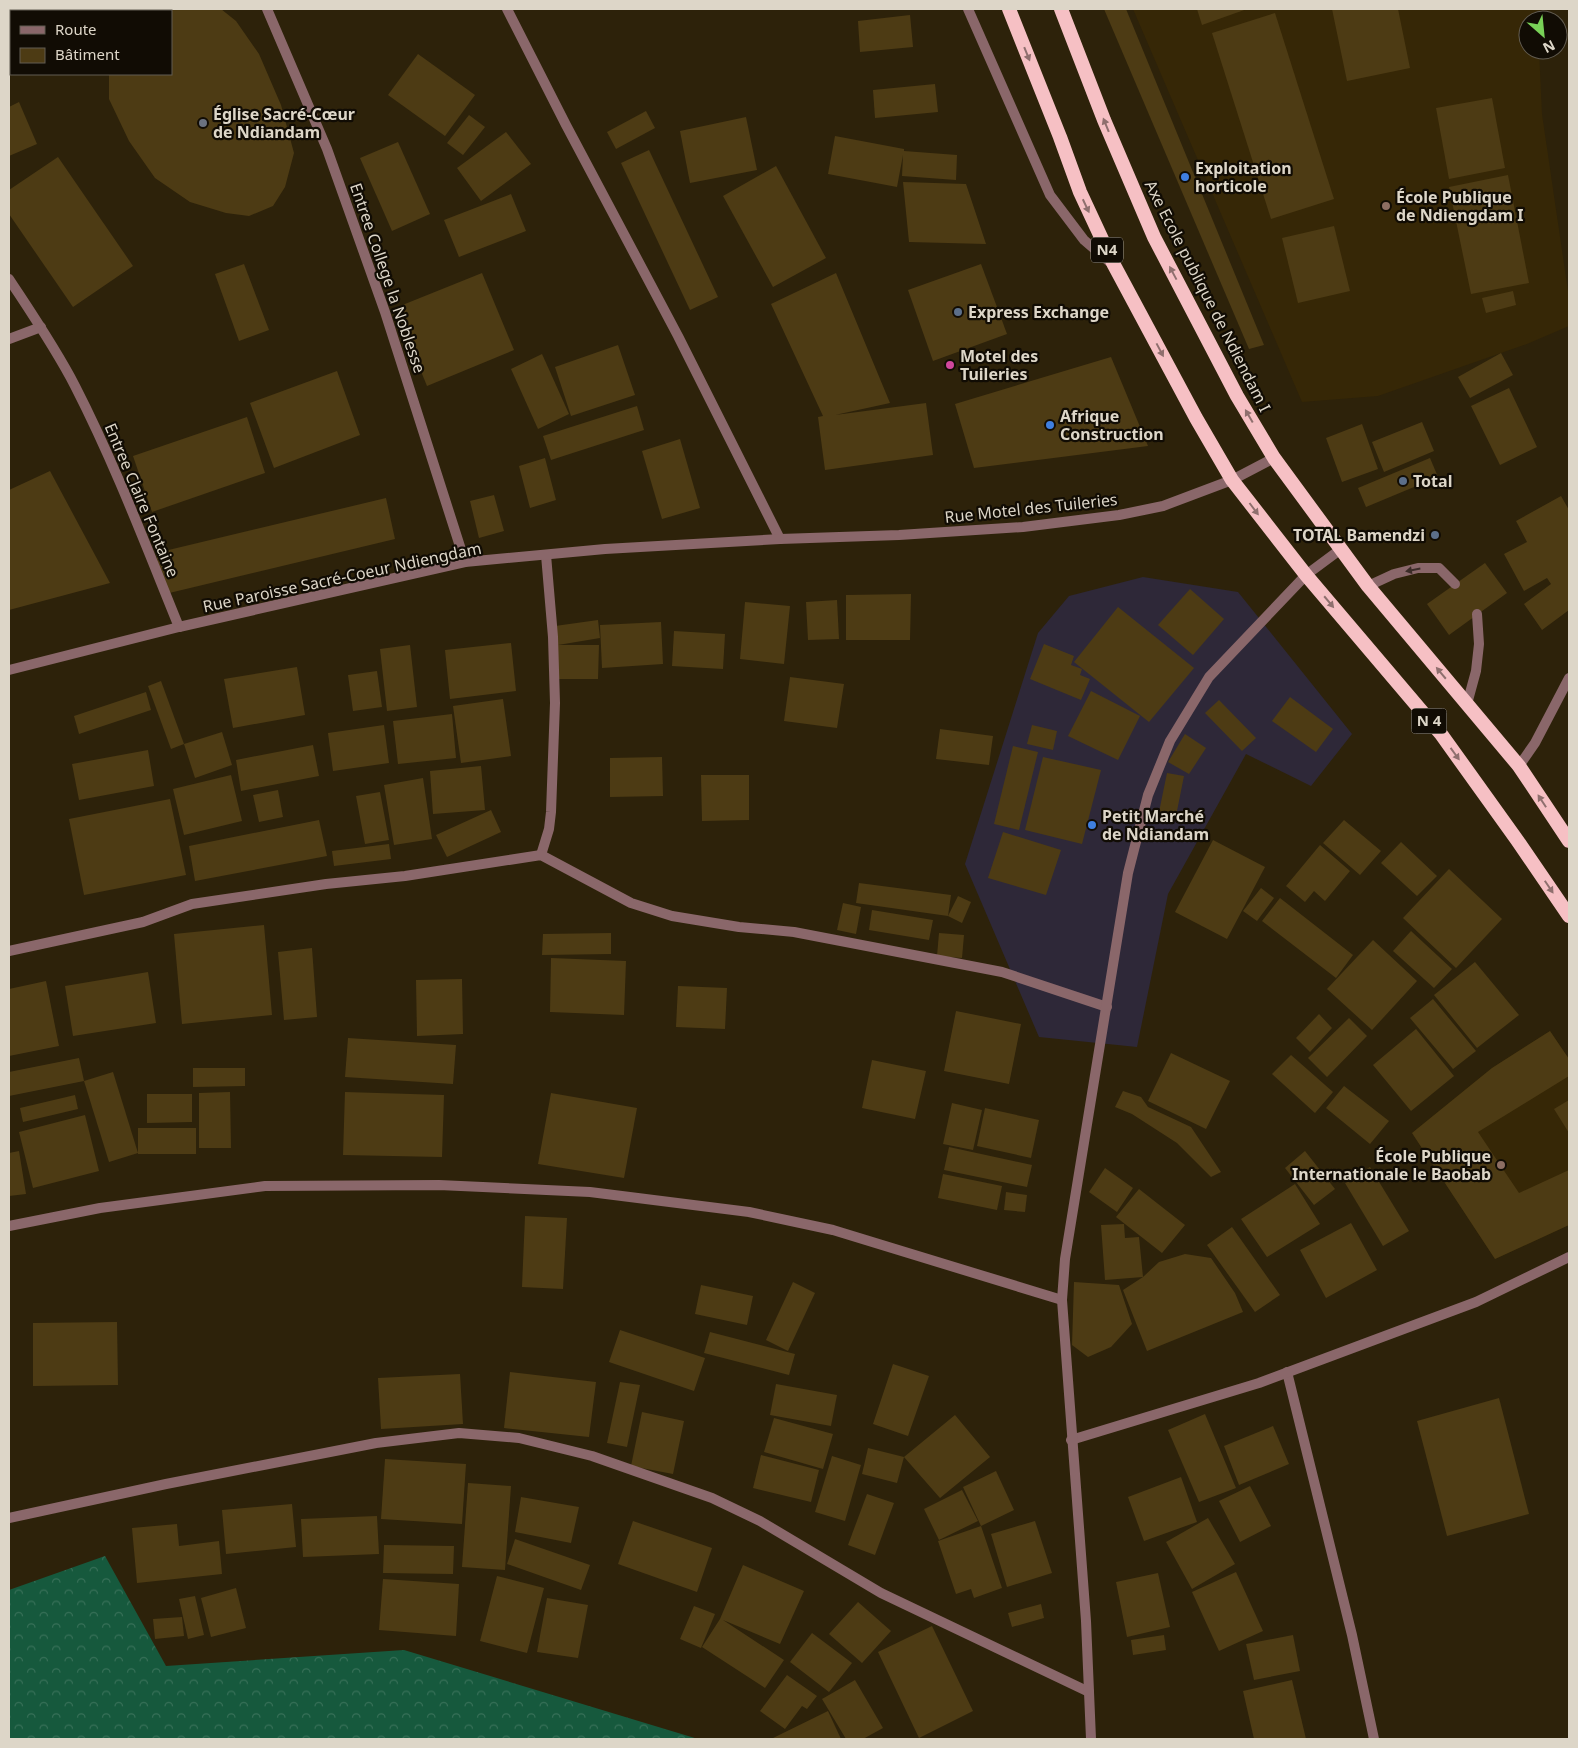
<svg xmlns="http://www.w3.org/2000/svg" width="1578" height="1748" font-family="'Noto Sans',sans-serif">
  <style>
    .commercial { fill: #2e2838 }
    .built { fill: #362706 }
    .forest { fill: url(#forest-crowns) }
    .building { fill: #4d3b14 }
    .lines { fill: none; stroke-linecap: round; stroke-linejoin: round }
    .service { stroke: #8a676a; stroke-width: 10 }
    .minor { stroke: #8a676a; stroke-width: 10 }
    .tertiary { stroke: #8a676a; stroke-width: 10 }
    .trunk { stroke: #f6c0c4; stroke-width: 14 }
    .oneway { fill: #8f6f6e }
    .oneway2 { fill: #3b2c28 }
    .worship-dot { fill: #6b7280; stroke: #110c04; stroke-width: 2 }
    .shop-dot { fill: #3f7fe0; stroke: #110c04; stroke-width: 2 }
    .education-dot { fill: #8d6e63; stroke: #110c04; stroke-width: 2 }
    .service-dot { fill: #5c6f8a; stroke: #110c04; stroke-width: 2 }
    .hotel-dot { fill: #d1479c; stroke: #110c04; stroke-width: 2 }
    .labels { text-anchor: middle; stroke-width: 4.5; stroke-linejoin: round; paint-order: stroke }
    .shield { fill: #110c04; stroke: #a0998d; stroke-width: 1 }
    .shield-label { font-size: 15px; font-weight: bold; fill: #ddd6c8 }
    .poi-label { font-size: 16px; font-weight: bold; fill: #ddd6c8; stroke: #110c04; text-anchor: start }
    .street-label { font-size: 16px; fill: #ddd6c8; stroke: #110c04 }
  </style>
  <defs>
    <pattern id="forest-crowns" width="20" height="18" patternUnits="userSpaceOnUse" patternTransform="scale(1.25)"><rect width="20" height="18" fill="#16593d"/><path d="M2 6a3 3 0 1 1 6 0M12 15a3 3 0 1 1 6 0" fill="none" stroke="#377058"/></pattern>
  </defs>
  <rect width="100%" height="100%" fill="#2d220a"/>
  <path class="commercial" d="M1143,577L1238,592L1352,734L1311,786L1246,754L1168,894L1137,1047L1039,1037L965,864L1038,633L1069,596Z"/>
  <g class="built">
    <path d="M1133,9H1540L1539,20H1528V50H1539L1542,114L1569,298V326L1527,344L1378,396L1302,402Z"/>
    <path d="M1550,1031L1569,1059V1225L1495,1259L1412,1133L1492,1068Z"/>
  </g>
  <path class="forest" d="M105,1556L166,1666L404,1650L698,1739H9V1590Z"/>
  <g class="building">
    <path d="M125,9H221L236,21L259,54L281,105L294,153L285,187L273,206L249,216L226,213L190,202L155,178L129,141L109,99V74H171V11H124Z"/>
    <path d="M1104,9H1126L1264,345L1249,349Z"/>
    <path d="M1197,9H1247L1202,25Z"/>
    <path d="M1332,9H1398L1410,68L1347,81Z"/>
    <path d="M1275,13L1334,199L1271,219L1212,33Z"/>
    <path d="M910,15L913,47L860,52L858,21Z"/>
    <path d="M418,54L475,95L445,136L388,95Z"/>
    <path d="M935,84L938,112L875,118L873,90Z"/>
    <path d="M1492,98L1505,168L1449,179L1436,108Z"/>
    <path d="M19,102L37,144L9,156V107Z"/>
    <path d="M646,111L655,128L616,149L607,132Z"/>
    <path d="M469,115L485,127L463,155L447,143Z"/>
    <path d="M746,117L757,170L690,183L680,131Z"/>
    <path d="M506,132L531,164L481,201L457,168Z"/>
    <path d="M835,136L904,149V151L957,155L956,180L902,176L903,155L897,187L828,174Z"/>
    <path d="M398,142L430,214L392,231L360,158Z"/>
    <path d="M649,150L718,297L690,310L621,163Z"/>
    <path d="M58,157L133,266L73,307L9,214V190Z"/>
    <path d="M776,166L826,258L773,287L723,196Z"/>
    <path d="M1508,175L1529,283L1471,294L1449,187Z"/>
    <path d="M903,182L966,184L986,244L909,242Z"/>
    <path d="M511,194L526,231L459,257L444,220Z"/>
    <path d="M1334,226L1350,291L1298,303L1282,238Z"/>
    <path d="M244,264L269,330L239,341L215,274Z"/>
    <path d="M981,264L1007,334L933,361L908,290Z"/>
    <path d="M482,273L514,350L427,386L395,308Z"/>
    <path d="M836,273L890,403L835,415L926,403L933,455L825,470L818,417L823,416L771,304Z"/>
    <path d="M1513,291L1516,305L1486,313L1482,298Z"/>
    <path d="M618,345L635,395L571,416L555,367Z"/>
    <path d="M1501,353L1513,375L1470,398L1458,377Z"/>
    <path d="M542,354L569,414L538,429L511,369Z"/>
    <path d="M1111,357L1148,446L974,468L955,404Z"/>
    <path d="M337,371L360,435L274,468L250,403Z"/>
    <path d="M1509,388L1537,447L1500,465L1471,406Z"/>
    <path d="M637,406L644,430L551,460L543,436Z"/>
    <path d="M247,417L265,473L152,512L133,456Z"/>
    <path d="M1422,422L1434,451L1384,472L1372,442Z"/>
    <path d="M1362,424L1378,469L1342,482L1326,438Z"/>
    <path d="M680,439L700,508L662,519L642,451Z"/>
    <path d="M545,458L556,500L530,508L519,466Z"/>
    <path d="M1430,458L1438,477L1366,507L1358,488Z"/>
    <path d="M50,471L110,583L9,610V490Z"/>
    <path d="M494,495L504,531L479,538L470,501Z"/>
    <path d="M1561,496L1569,510V597L1568,598L1569,610L1542,630L1524,604L1551,584L1547,578L1524,591L1504,554L1527,542L1516,521Z"/>
    <path d="M386,498L395,539L165,594L156,553Z"/>
    <path d="M1485,563L1507,593L1449,635L1427,604Z"/>
    <path d="M1190,589L1224,619L1193,655L1158,625Z"/>
    <path d="M911,594L910,640H846V595Z"/>
    <path d="M837,600L839,639L808,640L806,602Z"/>
    <path d="M745,602L790,606L784,664L740,659Z"/>
    <path d="M1118,607L1194,668L1149,722L1074,662Z"/>
    <path d="M598,620L600,638L558,645H599L598,679H557L555,626Z"/>
    <path d="M661,622L663,664L602,668L600,625Z"/>
    <path d="M674,631L725,634L723,669L672,666Z"/>
    <path d="M511,643L516,691L450,699L445,650Z"/>
    <path d="M1044,644L1074,656L1071,665L1082,669L1080,675L1090,679L1081,700L1030,679Z"/>
    <path d="M410,645L417,707L387,711L380,649Z"/>
    <path d="M297,667L305,715L233,728L224,679Z"/>
    <path d="M377,671L382,707L353,711L348,675Z"/>
    <path d="M790,677L844,684L837,728L784,721Z"/>
    <path d="M161,681L184,744L171,749L148,686Z"/>
    <path d="M1091,691L1140,716L1118,760L1068,736Z"/>
    <path d="M146,692L151,710L79,734L74,716Z"/>
    <path d="M1290,697L1333,729L1316,752L1272,721Z"/>
    <path d="M503,699L511,756L461,763L453,706Z"/>
    <path d="M1219,700L1256,738L1242,751L1205,713Z"/>
    <path d="M452,714L456,758L398,764L393,721Z"/>
    <path d="M384,725L389,763L333,771L328,733Z"/>
    <path d="M1032,725L1057,731L1053,750L1027,744Z"/>
    <path d="M940,729L993,736L989,765L936,759Z"/>
    <path d="M222,732L232,765L195,778L184,744Z"/>
    <path d="M1185,734L1206,748L1189,774L1168,762Z"/>
    <path d="M313,745L319,776L241,791L236,760Z"/>
    <path d="M1013,746L1038,752L1019,830L994,824Z"/>
    <path d="M148,750L154,786L79,800L72,764Z"/>
    <path d="M662,757L663,796L610,797V758Z"/>
    <path d="M1043,757L1101,770L1082,844L1025,830Z"/>
    <path d="M481,766L485,810L433,814L430,771Z"/>
    <path d="M1167,773L1184,776L1176,816L1159,812Z"/>
    <path d="M231,775L242,821L184,835L173,789Z"/>
    <path d="M701,775H749V820L702,821Z"/>
    <path d="M423,778L432,839L394,845L384,785Z"/>
    <path d="M278,790L283,817L259,822L253,795Z"/>
    <path d="M380,792L389,840L365,844L356,796Z"/>
    <path d="M170,799L186,875L84,895L69,819Z"/>
    <path d="M491,810L501,832L447,857L436,835Z"/>
    <path d="M319,820L327,856L195,881L189,846Z"/>
    <path d="M1344,820L1381,851L1360,875L1323,843Z"/>
    <path d="M1003,832L1061,850L1046,895L988,878Z"/>
    <path d="M1213,840L1265,867L1227,939L1175,912Z"/>
    <path d="M1401,842L1437,876L1417,896L1381,863Z"/>
    <path d="M389,844L391,859L334,866L332,851Z"/>
    <path d="M1320,845L1350,871L1325,901L1314,891L1305,902L1286,886Z"/>
    <path d="M1449,869L1502,919L1456,968L1403,918Z"/>
    <path d="M859,883L951,895L948,916L856,903Z"/>
    <path d="M1261,888L1274,898L1257,921L1243,911Z"/>
    <path d="M958,896L971,902L962,923L948,916Z"/>
    <path d="M1280,898L1353,955L1336,978L1262,921Z"/>
    <path d="M843,903L861,907L856,934L837,930Z"/>
    <path d="M872,910L933,920L929,940L869,930Z"/>
    <path d="M264,925L272,1015L182,1024L174,934Z"/>
    <path d="M1411,931L1452,969L1434,988L1393,951Z"/>
    <path d="M611,933V954L542,955L543,934Z"/>
    <path d="M939,933L964,935L962,958L937,956Z"/>
    <path d="M1373,940L1417,981L1372,1030L1327,989Z"/>
    <path d="M312,948L317,1017L284,1020L278,952Z"/>
    <path d="M551,958L626,961L624,1015L550,1012Z"/>
    <path d="M1475,962L1519,1015L1477,1048L1434,995Z"/>
    <path d="M148,972L156,1023L73,1036L65,986Z"/>
    <path d="M462,979L463,1034L417,1036L416,980Z"/>
    <path d="M46,981L59,1046L9,1056V989Z"/>
    <path d="M678,986L727,988L725,1029L676,1027Z"/>
    <path d="M1433,999L1476,1051L1453,1069L1410,1018Z"/>
    <path d="M956,1011L1021,1024L1009,1084L944,1071Z"/>
    <path d="M1319,1014L1332,1028L1310,1052L1296,1038Z"/>
    <path d="M1349,1018L1367,1036L1327,1077L1308,1058Z"/>
    <path d="M1416,1029L1454,1076L1411,1111L1373,1065Z"/>
    <path d="M1550,1031L1569,1059V1076L1478,1132L1519,1193L1569,1170V1225L1495,1259L1412,1133L1492,1068Z"/>
    <path d="M348,1038L456,1045L453,1084L345,1077Z"/>
    <path d="M1171,1053L1230,1081L1206,1129L1148,1101Z"/>
    <path d="M1291,1055L1333,1092L1315,1113L1272,1074Z"/>
    <path d="M79,1058L84,1081L9,1096V1072Z"/>
    <path d="M872,1060L926,1071L915,1119L862,1108Z"/>
    <path d="M193,1068H245V1086L193,1087Z"/>
    <path d="M113,1072L138,1153L109,1162L84,1081Z"/>
    <path d="M1344,1086L1389,1121L1370,1144L1326,1108Z"/>
    <path d="M1123,1091L1141,1097L1148,1107L1191,1127L1221,1172L1211,1177L1177,1143L1132,1114L1115,1107Z"/>
    <path d="M230,1092L231,1148H199V1093Z"/>
    <path d="M345,1092L444,1095L442,1157L343,1155Z"/>
    <path d="M551,1093L637,1108L624,1178L538,1164Z"/>
    <path d="M147,1094H192V1122L147,1123Z"/>
    <path d="M75,1095L78,1109L23,1122L20,1108Z"/>
    <path d="M1569,1100V1133L1554,1109Z"/>
    <path d="M952,1103L982,1110L973,1150L943,1144Z"/>
    <path d="M985,1108L1039,1120L1031,1158L977,1146Z"/>
    <path d="M85,1115L99,1171L33,1188L19,1132Z"/>
    <rect x="138" y="1128" width="58" height="26"/>
    <path d="M949,1147L1032,1165L1027,1187L944,1170Z"/>
    <path d="M19,1151L26,1194L9,1196V1153Z"/>
    <path d="M1305,1151L1335,1189L1314,1205L1285,1168Z"/>
    <path d="M1370,1167L1409,1231L1383,1246L1345,1183Z"/>
    <path d="M1105,1168L1133,1188L1117,1212L1089,1192Z"/>
    <path d="M943,1174L1002,1186L997,1210L938,1198Z"/>
    <path d="M1295,1184L1320,1224L1267,1257L1241,1219Z"/>
    <path d="M1139,1189L1185,1225L1162,1253L1116,1217Z"/>
    <path d="M1006,1192L1027,1195L1025,1212L1004,1210Z"/>
    <path d="M525,1216L567,1218L563,1289L522,1287Z"/>
    <path d="M1351,1223L1377,1270L1326,1298L1300,1250Z"/>
    <path d="M1124,1224L1125,1238L1139,1237L1143,1277L1159,1262L1185,1254L1211,1258L1235,1293L1243,1312L1147,1351L1123,1290L1143,1277L1105,1280L1101,1225Z"/>
    <path d="M1232,1227L1280,1295L1255,1312L1207,1245Z"/>
    <path d="M793,1282L815,1293L788,1351L766,1340Z"/>
    <path d="M1074,1282L1119,1285L1132,1324L1111,1347L1088,1357L1072,1345Z"/>
    <path d="M701,1285L753,1296L747,1325L695,1314Z"/>
    <path d="M117,1322L118,1385L33,1386V1323Z"/>
    <path d="M620,1330L705,1358L694,1391L609,1362Z"/>
    <path d="M710,1332L795,1354L789,1375L704,1353Z"/>
    <path d="M893,1364L929,1376L908,1436L873,1424Z"/>
    <path d="M510,1372L596,1382L589,1437L504,1428Z"/>
    <path d="M460,1374L463,1424L381,1429L378,1378Z"/>
    <path d="M620,1382L640,1385L627,1447L607,1443Z"/>
    <path d="M776,1384L837,1395L831,1426L770,1415Z"/>
    <path d="M1499,1398L1529,1514L1447,1536L1417,1421Z"/>
    <path d="M642,1412L684,1421L673,1474L631,1466Z"/>
    <path d="M1205,1414L1236,1488L1199,1502L1168,1430Z"/>
    <path d="M955,1415L990,1457L940,1498L904,1457L897,1483L862,1474L868,1448L904,1457Z"/>
    <path d="M774,1418L833,1434L823,1469L764,1452Z"/>
    <path d="M1273,1426L1289,1464L1239,1485L1224,1446Z"/>
    <path d="M761,1455L819,1470L811,1502L753,1488Z"/>
    <path d="M832,1456L861,1465L845,1521L815,1512Z"/>
    <path d="M385,1459L466,1464L462,1524L381,1519Z"/>
    <path d="M996,1471L1014,1510L981,1526L963,1487Z"/>
    <path d="M1181,1477L1197,1522L1144,1541L1128,1497Z"/>
    <path d="M468,1483L511,1486L505,1570L462,1567Z"/>
    <path d="M1250,1486L1271,1526L1240,1542L1219,1501Z"/>
    <path d="M962,1490L978,1521L939,1540L924,1509Z"/>
    <path d="M867,1494L894,1503L875,1555L848,1545Z"/>
    <path d="M521,1497L579,1507L571,1543L515,1532Z"/>
    <path d="M292,1504L296,1547L226,1554L222,1510Z"/>
    <path d="M377,1516L379,1554L303,1557L301,1519Z"/>
    <path d="M1208,1518L1235,1564L1192,1589L1166,1542Z"/>
    <path d="M633,1521L712,1548L697,1592L618,1564Z"/>
    <path d="M1035,1521L1052,1573L1007,1587L991,1534Z"/>
    <path d="M177,1524L179,1546L219,1541L222,1574L137,1583L132,1528Z"/>
    <path d="M981,1526L1002,1588L974,1598L971,1589L956,1594L938,1541Z"/>
    <path d="M515,1539L590,1565L581,1590L507,1564Z"/>
    <path d="M384,1545L454,1546L453,1574L383,1573Z"/>
    <path d="M743,1565L804,1591L780,1644L723,1620L784,1660L765,1688L702,1647L720,1619Z"/>
    <path d="M1236,1572L1263,1631L1219,1651L1192,1592Z"/>
    <path d="M1158,1573L1170,1627L1127,1637L1116,1582Z"/>
    <path d="M497,1576L544,1588L527,1653L480,1641Z"/>
    <path d="M383,1579L459,1584L456,1636L379,1630Z"/>
    <path d="M236,1588L246,1628L211,1637L201,1598Z"/>
    <path d="M195,1596L204,1635L188,1639L179,1599Z"/>
    <path d="M547,1598L588,1605L578,1658L537,1652Z"/>
    <path d="M858,1602L891,1631L862,1663L829,1634Z"/>
    <path d="M1041,1604L1044,1618L1012,1627L1008,1613Z"/>
    <path d="M694,1606L715,1614L701,1648L680,1639Z"/>
    <path d="M182,1617L184,1636L155,1639L153,1619Z"/>
    <path d="M932,1626L973,1711L919,1738L878,1652Z"/>
    <path d="M812,1633L852,1663L829,1692L790,1662Z"/>
    <path d="M1164,1635L1166,1650L1133,1655L1131,1640Z"/>
    <path d="M1293,1635L1300,1671L1254,1680L1246,1644Z"/>
    <path d="M787,1675L817,1696L807,1709L802,1706L785,1729L760,1711Z"/>
    <path d="M855,1680L883,1728L863,1739H846L822,1699Z"/>
    <path d="M1292,1680L1306,1739H1254L1243,1691Z"/>
    <path d="M828,1711L841,1739H771Z"/>
  </g>
  <g class="lines">
    <g class="service">
      <path d="M1368,586L1394,574L1418,568H1439L1455,584"/>
      <path d="M1467,704L1476,671L1479,644L1477,614"/>
    </g>
    <g class="minor">
      <path d="M267,9L327,149L385,312L465,562"/>
      <path d="M507,9L566,125L678,336L780,539"/>
      <path d="M968,9L1050,195L1084,240L1112,264"/>
      <path d="M9,279C32,314 56,349 75,386C115,464 146,546 179,627"/>
      <path d="M9,339L41,327"/>
      <path d="M1519,766L1535,743L1569,678"/>
      <path d="M541,855L549,829L551,812L555,703L553,637L546,555"/>
      <path d="M9,951L143,922L192,904L326,884L405,876L541,855L631,903L672,916L739,927L794,932L1002,972L1107,1007"/>
      <path d="M9,1226L100,1208L265,1186L439,1185L590,1192L749,1212L833,1230L1062,1300"/>
      <path d="M1287,1372L1352,1635L1374,1739"/>
      <path d="M1071,1440L1259,1383L1476,1302L1569,1257"/>
      <path d="M9,1518L166,1484L376,1443L459,1433L519,1438L592,1456L712,1498L760,1521L881,1593L1089,1692"/>
      <path d="M1091,1739L1086,1621L1062,1300L1065,1259L1128,873L1148,795L1170,741L1209,677L1306,575L1341,549"/>
    </g>
    <path class="tertiary" d="M9,670L179,627L465,562L605,549L780,539L899,535L1023,527L1119,515L1163,506L1232,480L1274,458"/>
    <g class="trunk">
      <path d="M1009,9L1060,137L1080,192L1114,265L1196,418L1232,480L1306,575L1441,734L1517,840L1569,916"/>
      <path d="M1061,9L1104,120L1154,237L1237,396L1274,458L1368,586L1519,766L1569,841"/>
    </g>
  </g>
  <defs><path id="oneway-solid" d="M-6-.8H1V-3.2L6.5 0L1 3.2V.8H-6Z" transform="scale(1.25)"/></defs>
  <g class="oneway">
    <use href="#oneway-solid" transform="translate(1027 54) rotate(68)"/>
    <use href="#oneway-solid" transform="translate(1106 125) rotate(-112)"/>
    <use href="#oneway-solid" transform="translate(1086 206) rotate(65)"/>
    <use href="#oneway-solid" transform="translate(1173 273) rotate(-118)"/>
    <use href="#oneway-solid" transform="translate(1160 350) rotate(62)"/>
    <use href="#oneway-solid" transform="translate(1249 416) rotate(-120)"/>
    <use href="#oneway-solid" transform="translate(1254 509) rotate(53)"/>
    <use href="#oneway-solid" transform="translate(1329 602) rotate(50)"/>
    <use href="#oneway-solid" transform="translate(1441 673) rotate(-130)"/>
    <use href="#oneway-solid" transform="translate(1455 754) rotate(54)"/>
    <use href="#oneway-solid" transform="translate(1542 801) rotate(-123)"/>
    <use href="#oneway-solid" transform="translate(1549 887) rotate(56)"/>
  </g>
  <use class="oneway2" href="#oneway-solid" transform="translate(1413 570) rotate(169)"/>
  <circle class="worship-dot" cx="203" cy="123" r="5"/>
  <g class="shop-dot">
    <circle cx="1185" cy="177" r="5"/>
    <circle cx="1050" cy="425" r="5"/>
    <circle cx="1092" cy="825" r="5"/>
  </g>
  <g class="education-dot">
    <circle cx="1386" cy="206" r="5"/>
    <circle cx="1501" cy="1165" r="5"/>
  </g>
  <g class="service-dot">
    <circle cx="958" cy="312" r="5"/>
    <circle cx="1403" cy="481" r="5"/>
    <circle cx="1435" cy="535" r="5"/>
  </g>
  <circle class="hotel-dot" cx="950" cy="365" r="5"/>
  <g class="labels">
    <g class="shield">
      <rect x="1091" y="237.5" width="32" height="25" rx="4"/>
      <rect x="1411.5" y="708.5" width="35" height="25" rx="4"/>
    </g>
    <g class="shield-label">
      <text x="1107" y="255">N4</text>
      <text x="1429" y="726">N 4</text>
    </g>
    <g class="poi-label">
      <text x="213" y="120">Église Sacré-Cœur<tspan x="213" dy="18">de Ndiandam</tspan></text>
      <text x="1195" y="174">Exploitation<tspan x="1195" dy="18">horticole</tspan></text>
      <text x="1396" y="203">École Publique<tspan x="1396" dy="18">de Ndiengdam I</tspan></text>
      <text x="968" y="318">Express Exchange</text>
      <text x="960" y="362">Motel des<tspan x="960" dy="18">Tuileries</tspan></text>
      <text x="1060" y="422">Afrique<tspan x="1060" dy="18">Construction</tspan></text>
      <text x="1413" y="487">Total</text>
      <text x="1425" y="541" text-anchor="end">TOTAL Bamendzi</text>
      <text x="1102" y="822">Petit Marché<tspan x="1102" dy="18">de Ndiandam</tspan></text>
      <text x="1491" y="1162" text-anchor="end">École Publique<tspan x="1491" dy="18">Internationale le Baobab</tspan></text>
    </g>
    <g class="street-label">
      <text transform="translate(388 278) rotate(71)" y="6">Entree College la Noblesse</text>
      <text transform="translate(1208 296) rotate(63)" y="6">Axe Ecole publique de Ndiendam I</text>
      <text transform="translate(142 500) rotate(67)" y="6">Entree Claire Fontaine</text>
      <text transform="translate(1031 508) rotate(-6)" y="6">Rue Motel des Tuileries</text>
      <text transform="translate(342 577) rotate(-12)" y="6">Rue Paroisse Sacré-Coeur Ndiengdam</text>
    </g>
  </g>
  <rect width="1578" height="1748" fill="none" stroke="#ddd6c8" stroke-width="20"/>
  <rect x="10" y="10" width="162" height="65" fill="#110c04" stroke="#635d52"/>
  <rect x="20" y="26" width="25" height="8" fill="#8a676a" stroke="#635d52"/>
  <text x="55" y="35" font-size="15" fill="#ddd6c8">Route</text>
  <rect x="20" y="48" width="25" height="15" fill="#4d3b14" stroke="#635d52"/>
  <text x="55" y="60" font-size="15" fill="#ddd6c8">Bâtiment</text>
  <g transform="translate(1543 35) rotate(153)"><circle r="24" fill="#110c04" stroke="#635d52"/>
  <path d="M0-4L9 19L0 12L-9 19Z" fill="#79d157"/>
  <text y="-8" font-size="14" font-weight="bold" text-anchor="middle" fill="#ddd6c8">N</text>
  </g>
</svg>
